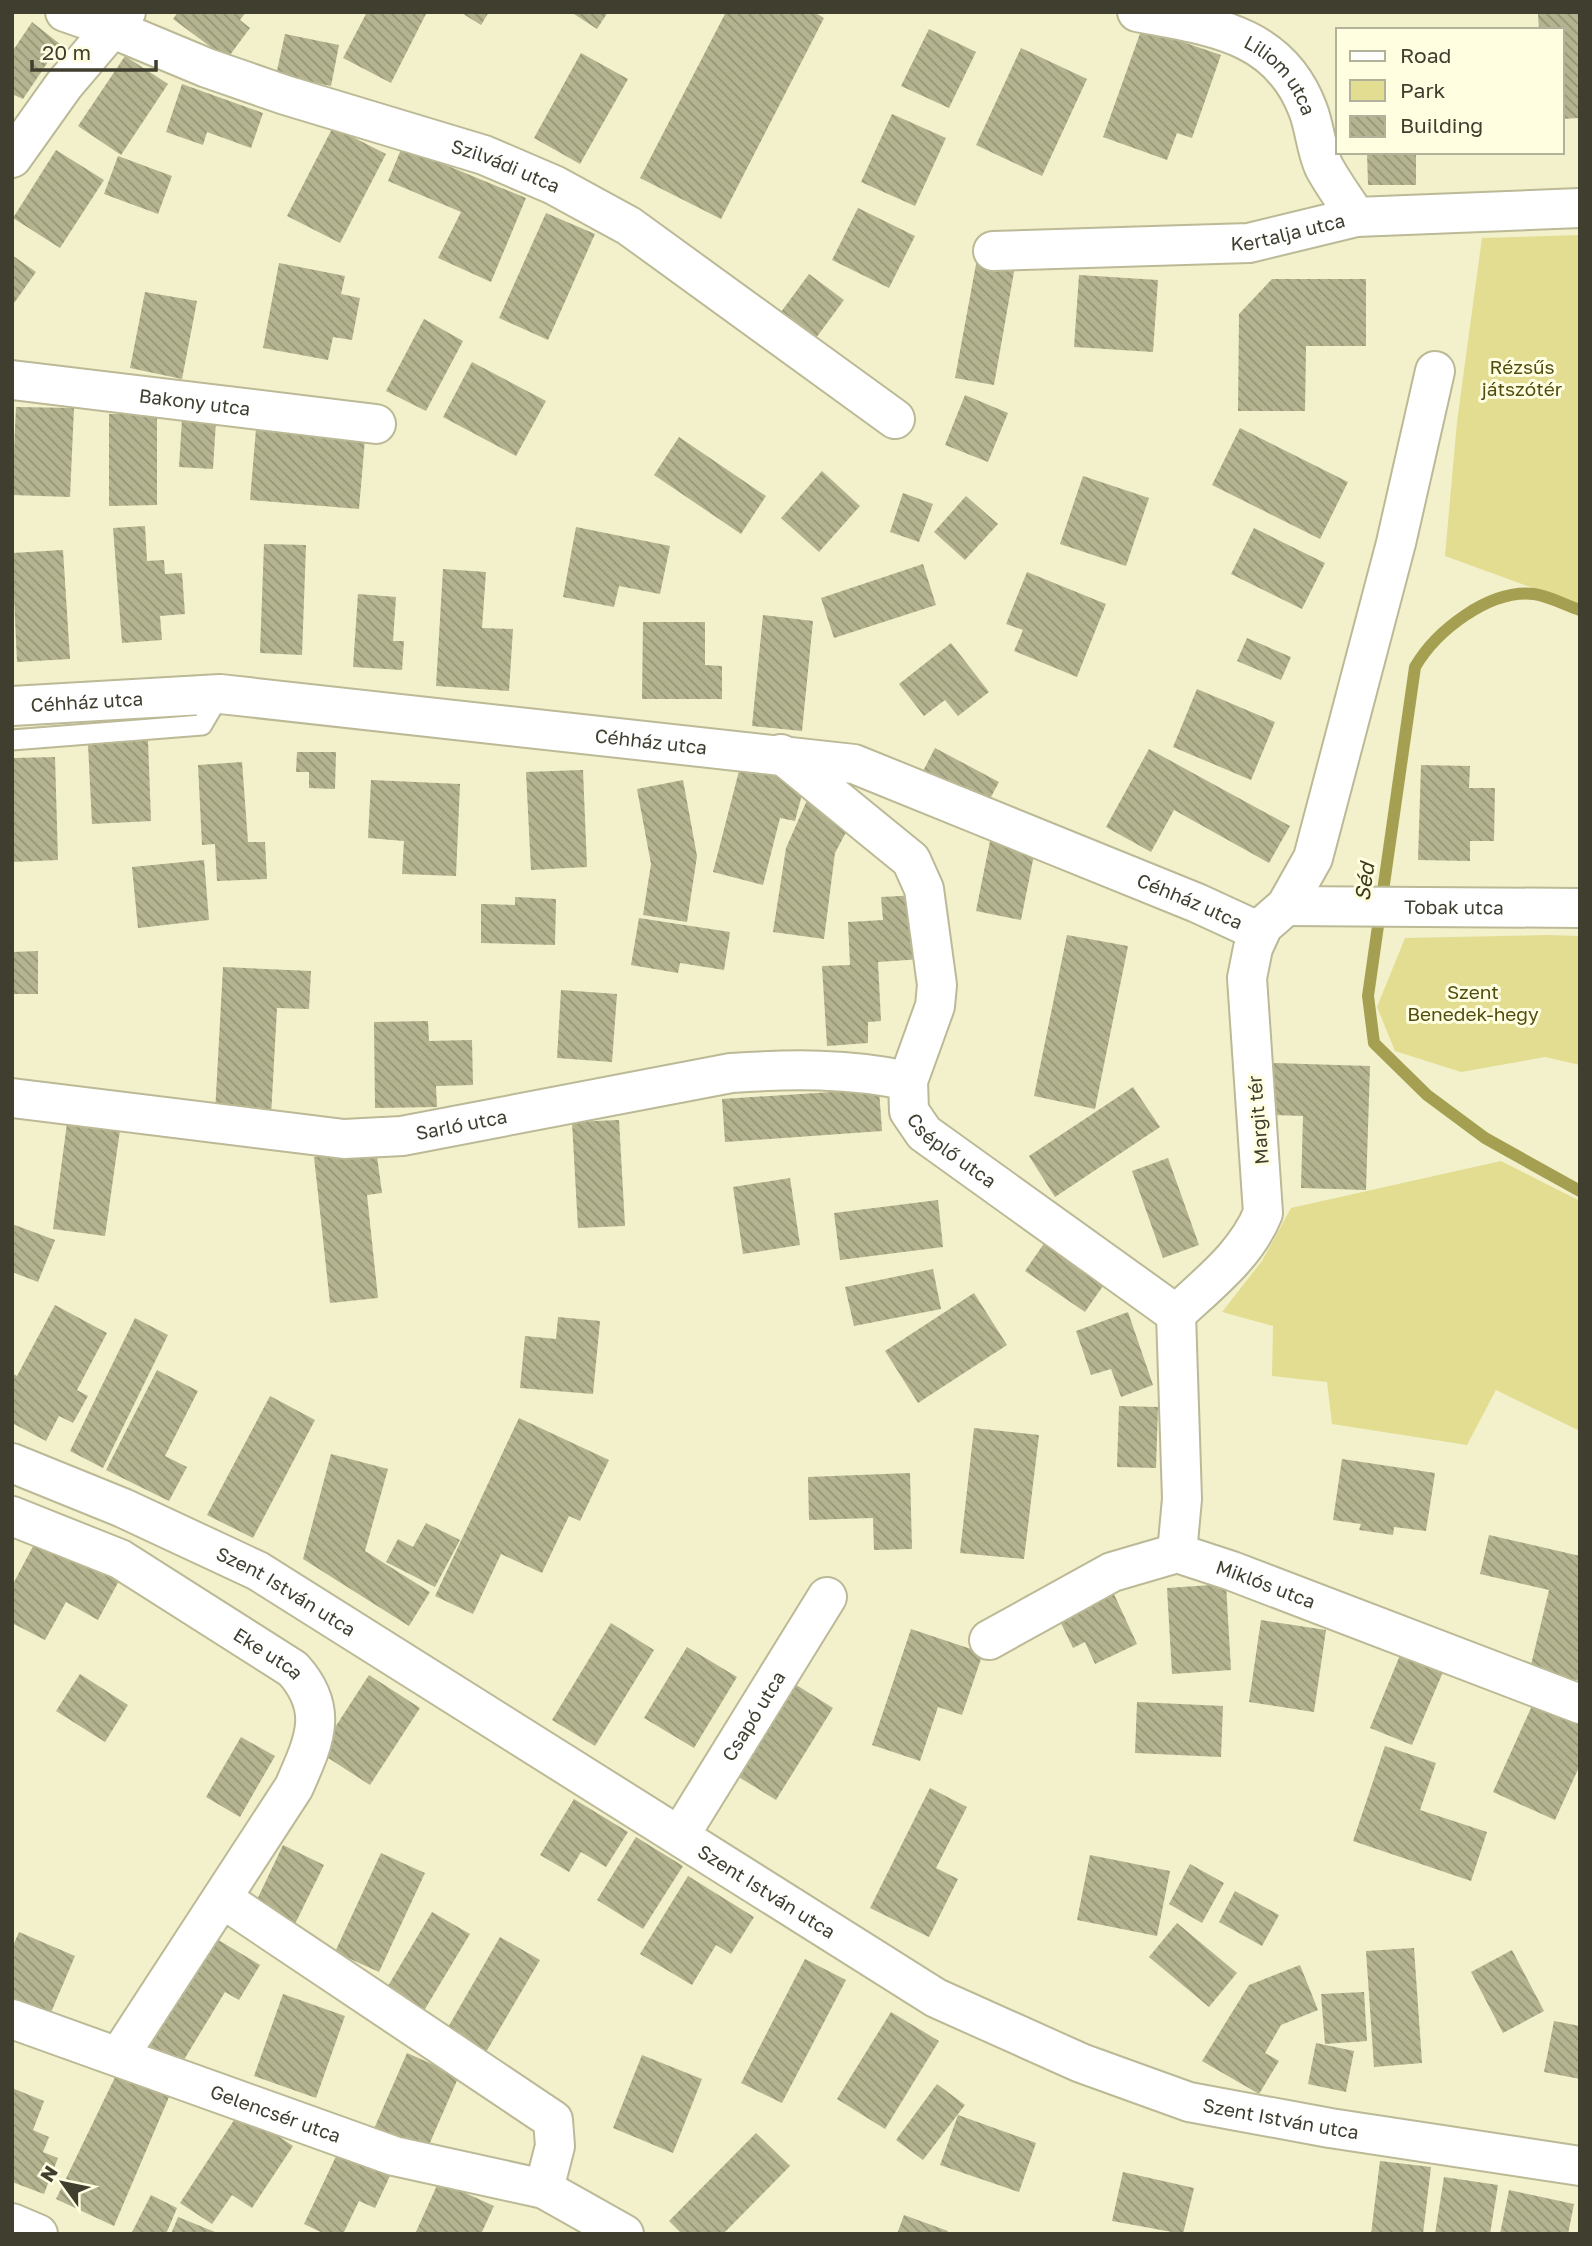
<svg xmlns="http://www.w3.org/2000/svg" width="1592" height="2246" font-family="'Golos Text',sans-serif">
  <style>
    .green { fill: #e2dd91 }
    .lines { fill: none; stroke-linecap: round; stroke-linejoin: round }
    .stream { stroke: #a5a051; stroke-width: 12 }
    .building { fill: url(#building-back-hatch) }
    .service-casing { stroke: #bbb996; stroke-width: 23 }
    .minor-casing { stroke: #bbb996; stroke-width: 42 }
    .service { stroke: #fff; stroke-width: 19 }
    .minor { stroke: #fff; stroke-width: 38 }
    .labels { text-anchor: middle; stroke-width: 6; stroke-linejoin: round; paint-order: stroke }
    .street-label { font-size: 19px; fill: #3f3e2f; stroke: #fffee0 }
    .park-label { font-size: 19px; fill: #514c0f; stroke: #fffee0 }
    .water-label { font-size: 21px; font-style: italic; fill: #3b3816; stroke: #fffee0 }
  </style>
  <defs>
    <pattern id="building-back-hatch" width="6" height="6" patternUnits="userSpaceOnUse" patternTransform="scale(1.75)"><rect width="6" height="6" fill="#b5b490"/><path d="M-1 5l2 2M0 0l6 6M5-1l2 2" fill="none" stroke="#959476"/></pattern>
  </defs>
  <rect width="100%" height="100%" fill="#f2f1cc"/>
  <g class="green">
    <path d="M1580,235V605L1445,556L1457,422L1482,238Z"/>
    <path d="M1547,935L1580,936V1065L1545,1057L1461,1072L1395,1051L1377,1007L1405,938Z"/>
    <path d="M1501,1161L1580,1201V1431L1496,1390L1467,1445L1332,1424L1327,1382L1272,1376L1273,1326L1222,1312L1262,1261L1291,1208Z"/>
  </g>
  <g class="lines">
    <path class="stream" d="M1580,610C1565,605 1549,596 1534,594C1489,589 1436,631 1415,667L1368,996L1374,1043L1427,1095L1485,1138L1580,1191"/>
  </g>
  <g class="building">
    <path d="M178,12H246L240,20L250,28L227,59L173,19Z"/>
    <path d="M367,12H427L391,83L343,58Z"/>
    <path d="M460,12H489L481,25Z"/>
    <path d="M571,12H608L597,29Z"/>
    <path d="M726,12H814L824,18L721,219L640,178Z"/>
    <path d="M1567,12H1580V118L1562,119V30H1539L1538,14Z"/>
    <path d="M32,22L60,44L23,99L12,94V52Z"/>
    <path d="M1142,28L1221,55L1192,138L1177,133L1167,160L1103,137Z"/>
    <path d="M929,29L976,52L949,108L901,86Z"/>
    <path d="M285,34L339,45L331,86L276,75Z"/>
    <path d="M1021,48L1087,79L1042,176L976,145Z"/>
    <path d="M581,53L628,79L580,164L534,138Z"/>
    <path d="M125,56L168,84L121,155L78,126Z"/>
    <path d="M182,84L263,113L251,148L207,132L203,145L166,132Z"/>
    <path d="M892,114L946,138L915,206L861,182Z"/>
    <path d="M333,127L386,154L340,243L287,216Z"/>
    <path d="M402,147L526,198L491,282L438,258L461,212L388,181Z"/>
    <path d="M56,150L104,180L60,248L13,218Z"/>
    <path d="M1367,152H1416V185H1368Z"/>
    <path d="M118,156L172,176L158,214L104,194Z"/>
    <path d="M858,208L915,236L889,288L832,260Z"/>
    <path d="M546,213L595,234L548,340L499,318Z"/>
    <path d="M12,255L36,272L12,306Z"/>
    <path d="M977,259L1015,266L994,385L955,378Z"/>
    <path d="M279,263L345,276L341,294L360,298L352,340L333,337L328,360L263,348Z"/>
    <path d="M809,274L844,300L816,338L781,312Z"/>
    <path d="M1079,275L1158,280L1153,352L1074,347Z"/>
    <path d="M1272,279H1366V346H1306L1305,411H1238L1239,314Z"/>
    <path d="M145,292L197,301L182,379L130,368Z"/>
    <path d="M424,319L463,341L426,411L386,391Z"/>
    <path d="M472,362L546,401L516,456L443,417Z"/>
    <path d="M965,395L1008,413L988,462L945,445Z"/>
    <path d="M16,407L74,408L70,497L12,495Z"/>
    <path d="M109,414H157V505L109,506Z"/>
    <path d="M182,419L216,421L213,469L179,467Z"/>
    <path d="M1240,428L1348,482L1320,539L1212,485Z"/>
    <path d="M256,429L365,439L359,509L250,500Z"/>
    <path d="M679,437L766,496L741,534L654,475Z"/>
    <path d="M822,471L860,506L819,552L781,518Z"/>
    <path d="M1083,476L1149,498L1126,566L1060,544Z"/>
    <path d="M903,493L933,504L919,542L890,532Z"/>
    <path d="M966,496L998,524L965,560L934,532Z"/>
    <path d="M145,526L147,561L164,560L165,574L182,573L185,614L160,616L162,640L122,643L113,528Z"/>
    <path d="M576,527L670,546L660,594L619,586L614,607L563,597Z"/>
    <path d="M1254,528L1325,563L1302,609L1231,574Z"/>
    <path d="M264,544L306,545L302,655L260,653Z"/>
    <path d="M63,550L70,659L17,662L12,553Z"/>
    <path d="M923,564L936,605L834,638L821,598Z"/>
    <path d="M443,569L486,572L482,628L513,629L509,691L436,686Z"/>
    <path d="M1027,572L1106,604L1077,677L1014,651L1023,630L1006,624Z"/>
    <path d="M358,594L396,597L393,641H404L402,670L353,667Z"/>
    <path d="M763,615L813,621L802,731L752,726Z"/>
    <path d="M643,622H705V665L722,666V699H642Z"/>
    <path d="M1247,638L1291,657L1281,680L1237,661Z"/>
    <path d="M951,643L989,692L958,716L945,700L924,716L899,684Z"/>
    <path d="M1197,689L1275,722L1251,780L1173,747Z"/>
    <path d="M148,740L151,821L92,824L88,744Z"/>
    <path d="M935,748L999,782L985,808L921,775Z"/>
    <path d="M1149,749L1290,826L1269,863L1174,810L1151,852L1106,827Z"/>
    <path d="M297,752H336L335,789L309,788V772H296Z"/>
    <path d="M55,757L58,860L12,862V758Z"/>
    <path d="M242,762L248,842H265L267,879L217,881L215,844L202,845L198,765Z"/>
    <path d="M1421,765L1470,766L1469,788H1495L1494,841H1470V861L1418,860Z"/>
    <path d="M740,767L805,783L795,821L780,818L763,885L713,872Z"/>
    <path d="M583,770L587,867L531,870L526,772Z"/>
    <path d="M371,780L460,784L456,876L402,874L404,841L368,838Z"/>
    <path d="M683,780L697,856L687,922L643,915L651,864L637,789Z"/>
    <path d="M808,798L852,821L835,853L824,939L773,932L786,848Z"/>
    <path d="M992,831L1037,840L1021,920L976,911Z"/>
    <path d="M204,860L209,920L138,928L132,867Z"/>
    <path d="M919,895L922,959L878,962L881,1021L868,1022V1043L827,1046L822,966L850,965L848,922L883,920L881,897Z"/>
    <path d="M515,897L556,899L555,945L481,943V904L515,905Z"/>
    <path d="M639,918L730,932L724,970L680,963L678,973L631,965Z"/>
    <path d="M1067,935L1128,946L1095,1109L1034,1096Z"/>
    <path d="M38,951V994H12V952Z"/>
    <path d="M223,967L311,971L309,1009L277,1008L271,1116L215,1113Z"/>
    <path d="M561,990L617,994L612,1062L557,1058Z"/>
    <path d="M428,1021L429,1041L472,1040L473,1085L436,1086L437,1107L375,1108L374,1022Z"/>
    <path d="M1274,1063L1370,1066L1366,1190L1301,1188L1303,1116L1273,1115Z"/>
    <path d="M1133,1087L1160,1127L1055,1197L1029,1156Z"/>
    <path d="M879,1089L882,1131L725,1142L722,1099Z"/>
    <path d="M619,1120L625,1226L578,1228L572,1122Z"/>
    <path d="M67,1123L120,1130L105,1236L53,1229Z"/>
    <path d="M376,1149L382,1193L367,1195L378,1298L330,1303L314,1157Z"/>
    <path d="M1168,1158L1199,1245L1163,1258L1132,1171Z"/>
    <path d="M790,1178L800,1245L743,1254L733,1187Z"/>
    <path d="M938,1200L943,1247L840,1260L834,1213Z"/>
    <path d="M12,1224L55,1240L38,1282L12,1272Z"/>
    <path d="M1045,1242L1105,1283L1085,1312L1025,1271Z"/>
    <path d="M933,1269L941,1309L854,1326L845,1287Z"/>
    <path d="M974,1293L1007,1345L918,1403L885,1351Z"/>
    <path d="M55,1305L107,1333L77,1390L88,1396L73,1423L59,1416L46,1441L12,1423V1373L17,1376Z"/>
    <path d="M1128,1312L1153,1385L1121,1397L1111,1369L1091,1375L1076,1331Z"/>
    <path d="M558,1317L600,1321L593,1394L520,1388L525,1336L556,1339Z"/>
    <path d="M135,1318L168,1335L103,1468L70,1451Z"/>
    <path d="M157,1370L198,1391L165,1456L187,1467L169,1501L106,1470Z"/>
    <path d="M270,1396L315,1420L253,1538L207,1515Z"/>
    <path d="M1119,1406L1158,1407L1156,1468L1117,1467Z"/>
    <path d="M519,1418L609,1460L580,1521L569,1516L542,1573L501,1554L473,1614L435,1596Z"/>
    <path d="M974,1428L1039,1435L1024,1559L960,1553Z"/>
    <path d="M331,1454L388,1469L365,1551L430,1592L409,1626L303,1559Z"/>
    <path d="M1342,1459L1435,1473L1426,1531L1394,1527L1393,1535L1359,1530L1361,1524L1333,1520Z"/>
    <path d="M910,1473L912,1549L874,1550L873,1518L809,1520L808,1477Z"/>
    <path d="M426,1523L460,1540L435,1587L386,1562L398,1539L413,1547Z"/>
    <path d="M39,1535L120,1579L98,1620L66,1602L45,1640L12,1623V1586Z"/>
    <path d="M1489,1535L1580,1556V1681L1530,1669L1549,1590L1480,1574Z"/>
    <path d="M1226,1584L1231,1670L1172,1674L1167,1588Z"/>
    <path d="M1113,1592L1137,1644L1095,1664L1085,1642L1073,1648L1058,1617Z"/>
    <path d="M1261,1620L1326,1630L1314,1712L1249,1702Z"/>
    <path d="M611,1623L654,1650L595,1746L552,1720Z"/>
    <path d="M911,1629L983,1653L962,1715L938,1707L920,1761L872,1745Z"/>
    <path d="M687,1647L737,1677L694,1748L644,1718Z"/>
    <path d="M1403,1648L1446,1665L1412,1745L1370,1728Z"/>
    <path d="M80,1674L128,1705L105,1742L56,1711Z"/>
    <path d="M369,1675L420,1708L370,1785L319,1752Z"/>
    <path d="M782,1676L833,1708L776,1800L724,1768Z"/>
    <path d="M1536,1697L1580,1717V1765L1555,1820L1493,1792Z"/>
    <path d="M1137,1702L1223,1706L1221,1757L1135,1753Z"/>
    <path d="M241,1737L275,1756L240,1817L206,1797Z"/>
    <path d="M1385,1746L1436,1763L1420,1810L1487,1832L1471,1881L1353,1841Z"/>
    <path d="M930,1788L967,1807L936,1868L958,1879L929,1937L870,1908Z"/>
    <path d="M574,1799L628,1832L606,1867L581,1852L569,1872L540,1855Z"/>
    <path d="M636,1837L683,1866L643,1929L597,1900Z"/>
    <path d="M283,1845L324,1865L293,1928L253,1908Z"/>
    <path d="M381,1853L425,1873L379,1972L335,1952Z"/>
    <path d="M1090,1855L1170,1871L1157,1936L1077,1920Z"/>
    <path d="M1190,1864L1224,1883L1202,1923L1169,1904Z"/>
    <path d="M688,1876L754,1917L731,1954L716,1945L692,1985L640,1954Z"/>
    <path d="M1235,1891L1279,1915L1262,1946L1219,1922Z"/>
    <path d="M432,1912L470,1934L422,2014L385,1991Z"/>
    <path d="M1177,1923L1237,1973L1209,2007L1149,1957Z"/>
    <path d="M19,1932L75,1956L47,2022L12,2007V1948Z"/>
    <path d="M500,1937L540,1960L482,2059L443,2036Z"/>
    <path d="M215,1938L260,1965L239,2000L225,1992L182,2063L149,2048Z"/>
    <path d="M1414,1948L1422,2063L1374,2067L1366,1951Z"/>
    <path d="M1512,1950L1544,2011L1503,2033L1471,1972Z"/>
    <path d="M805,1959L846,1980L782,2103L741,2083Z"/>
    <path d="M1300,1965L1318,2010L1281,2025L1265,2053L1279,2061L1259,2094L1202,2061L1249,1985Z"/>
    <path d="M1364,1992L1367,2041L1325,2044L1321,1994Z"/>
    <path d="M283,1994L345,2016L316,2098L254,2076Z"/>
    <path d="M891,2012L939,2041L885,2129L837,2099Z"/>
    <path d="M1554,2021L1580,2026V2079L1544,2072Z"/>
    <path d="M1316,2043L1354,2051L1346,2092L1308,2084Z"/>
    <path d="M407,2053L459,2076L425,2154L373,2131Z"/>
    <path d="M642,2055L702,2079L673,2153L613,2128Z"/>
    <path d="M120,2067L172,2090L114,2226L56,2199Z"/>
    <path d="M937,2084L965,2105L923,2160L896,2140Z"/>
    <path d="M12,2088L44,2101L33,2130L49,2137L43,2152L58,2158L44,2194L12,2182Z"/>
    <path d="M240,2111L293,2146L252,2208L232,2195L212,2224L180,2203Z"/>
    <path d="M958,2115L1036,2143L1019,2192L940,2165Z"/>
    <path d="M756,2133L790,2166L723,2234H682L669,2221Z"/>
    <path d="M338,2152L390,2176L375,2208L359,2201L343,2234H325L304,2224Z"/>
    <path d="M1380,2161L1431,2167L1423,2234H1371Z"/>
    <path d="M1123,2172L1194,2188L1183,2234L1112,2221Z"/>
    <path d="M1444,2177L1498,2185L1490,2234H1435Z"/>
    <path d="M439,2181L494,2206L481,2234H415Z"/>
    <path d="M1509,2190L1574,2204L1568,2234H1500Z"/>
    <path d="M151,2195L177,2208L166,2234H131Z"/>
    <path d="M904,2215L948,2231L947,2234H897Z"/>
    <path d="M178,2217L220,2234H171Z"/>
  </g>
  <g class="lines">
    <defs>
      <path id="service" d="M12,740L202,725L220,694"/>
      <g id="minor">
        <path id="s1" d="M65,12L111,28L207,68L285,95L484,155L554,185L629,226L895,419"/>
        <path id="s2" d="M1137,12C1209,26 1279,32 1308,110C1315,128 1316,150 1324,167C1333,184 1346,201 1356,217"/>
        <path d="M12,158L64,85L126,12"/>
        <path id="s3" d="M993,251L1249,243L1356,217L1580,208"/>
        <path id="s4" d="M12,380L376,424"/>
        <path id="s5" d="M12,706L220,694L854,764L1197,903L1260,932"/>
        <path id="s6" d="M781,754L911,860L924,889L937,985L935,1006L908,1081L909,1111L924,1133L1176,1314"/>
        <path id="s7" d="M1286,906L1580,908"/>
        <path id="s8" d="M12,1098L344,1139L402,1136L731,1073C790,1069 850,1068 908,1081"/>
        <path d="M1176,1314C1209,1283 1246,1255 1263,1213L1247,978L1253,948L1263,926L1286,906L1313,858L1396,543L1435,371"/>
        <path d="M1176,1314L1182,1499L1177,1553"/>
        <path id="s9" d="M12,1463L123,1508L258,1571L936,1998L1081,2063L1189,2102L1330,2128L1580,2166"/>
        <path id="s10" d="M12,1516L120,1559L293,1669C330,1710 314,1741 294,1787L119,2056"/>
        <path id="s11" d="M1177,1553L1232,1571L1580,1704"/>
        <path d="M989,1640L1112,1572L1177,1553"/>
        <path id="s12" d="M680,1835L827,1597"/>
        <path d="M223,1899L553,2120L555,2146L544,2189"/>
        <path id="s13" d="M12,2019L394,2156L544,2189L624,2234"/>
        <path d="M12,2223L38,2234"/>
      </g>
    </defs>
    <use href="#service" class="service-casing"/>
    <use href="#minor" class="minor-casing"/>
    <use href="#service" class="service"/>
    <use href="#minor" class="minor"/>
  </g>
  <g class="labels">
    <g class="street-label">
      <text dy="7" stroke="none"><textPath href="#s2" startOffset="163">Liliom utca</textPath></text>
      <text dy="7" stroke="none"><textPath href="#s1" startOffset="467">Szilvádi utca</textPath></text>
      <text dy="7" stroke="none"><textPath href="#s3" startOffset="296">Kertalja utca</textPath></text>
      <text dy="7" stroke="none"><textPath href="#s4" startOffset="184">Bakony utca</textPath></text>
      <text dy="7" stroke="none"><textPath href="#s5" startOffset="75">Céhház utca</textPath></text>
      <text dy="7" stroke="none"><textPath href="#s5" startOffset="642">Céhház utca</textPath></text>
      <text dy="7" stroke="none"><textPath href="#s5" startOffset="1209">Céhház utca</textPath></text>
      <text dy="7" stroke="none"><textPath href="#s7" startOffset="168">Tobak utca</textPath></text>
      <text transform="translate(1258 1120) rotate(-95)" y="7">Margit tér</text>
      <text dy="7" stroke="none"><textPath href="#s8" startOffset="453">Sarló utca</textPath></text>
      <text dy="7" stroke="none"><textPath href="#s6" startOffset="486">Cséplő utca</textPath></text>
      <text dy="7" stroke="none"><textPath href="#s11" startOffset="94">Miklós utca</textPath></text>
      <text dy="7" stroke="none"><textPath href="#s9" startOffset="303">Szent István utca</textPath></text>
      <text dy="7" stroke="none"><textPath href="#s10" startOffset="292">Eke utca</textPath></text>
      <text dy="7" stroke="none"><textPath href="#s12" startOffset="140">Csapó utca</textPath></text>
      <text dy="7" stroke="none"><textPath href="#s9" startOffset="870">Szent István utca</textPath></text>
      <text dy="7" stroke="none"><textPath href="#s13" startOffset="280">Gelencsér utca</textPath></text>
      <text dy="7" stroke="none"><textPath href="#s9" startOffset="1437">Szent István utca</textPath></text>
    </g>
    <g class="park-label">
      <text x="1522" y="374">Rézsűs<tspan x="1522" dy="22">játszótér</tspan></text>
      <text x="1473" y="999">Szent<tspan x="1473" dy="22">Benedek-hegy</tspan></text>
    </g>
    <g class="water-label">
      <text transform="translate(1365 882) rotate(-82)" y="7">Séd</text>
    </g>
  </g>
  <rect width="1592" height="2246" fill="none" stroke="#3f3e2f" stroke-width="28"/>
  <rect x="1336" y="28" width="228" height="126" fill="#fffee0" stroke="#b2b199" stroke-width="2"/>
  <rect x="1350" y="51" width="35" height="10" fill="#ffffff" stroke="#b2b199" stroke-width="2"/>
  <text x="1400" y="63" font-size="21" fill="#3f3e2f">Road</text>
  <rect x="1350" y="80" width="35" height="21" fill="#e2dd91" stroke="#b2b199" stroke-width="2"/>
  <text x="1400" y="98" font-size="21" fill="#3f3e2f">Park</text>
  <rect x="1350" y="116" width="35" height="21" fill="url(#building-back-hatch)" stroke="#b2b199" stroke-width="2"/>
  <text x="1400" y="133" font-size="21" fill="#3f3e2f">Building</text>
  <g transform="translate(63 2183) rotate(303)" stroke="#fffee0" stroke-width="5" paint-order="stroke">
  <path d="M0-5L12 26L0 18L-12 26Z" fill="#3f3e2f"/>
  <text y="-10" font-size="19" font-weight="bold" text-anchor="middle" fill="#3f3e2f">N</text>
  </g>
  <path d="M32 60v10h124v-10" fill="none" stroke="#3f3e2f" stroke-width="3.5"/>
  <text x="42" y="60" font-size="21" fill="#3f3e2f" stroke="#fffee0" stroke-width="5" paint-order="stroke">20 m</text>
</svg>
